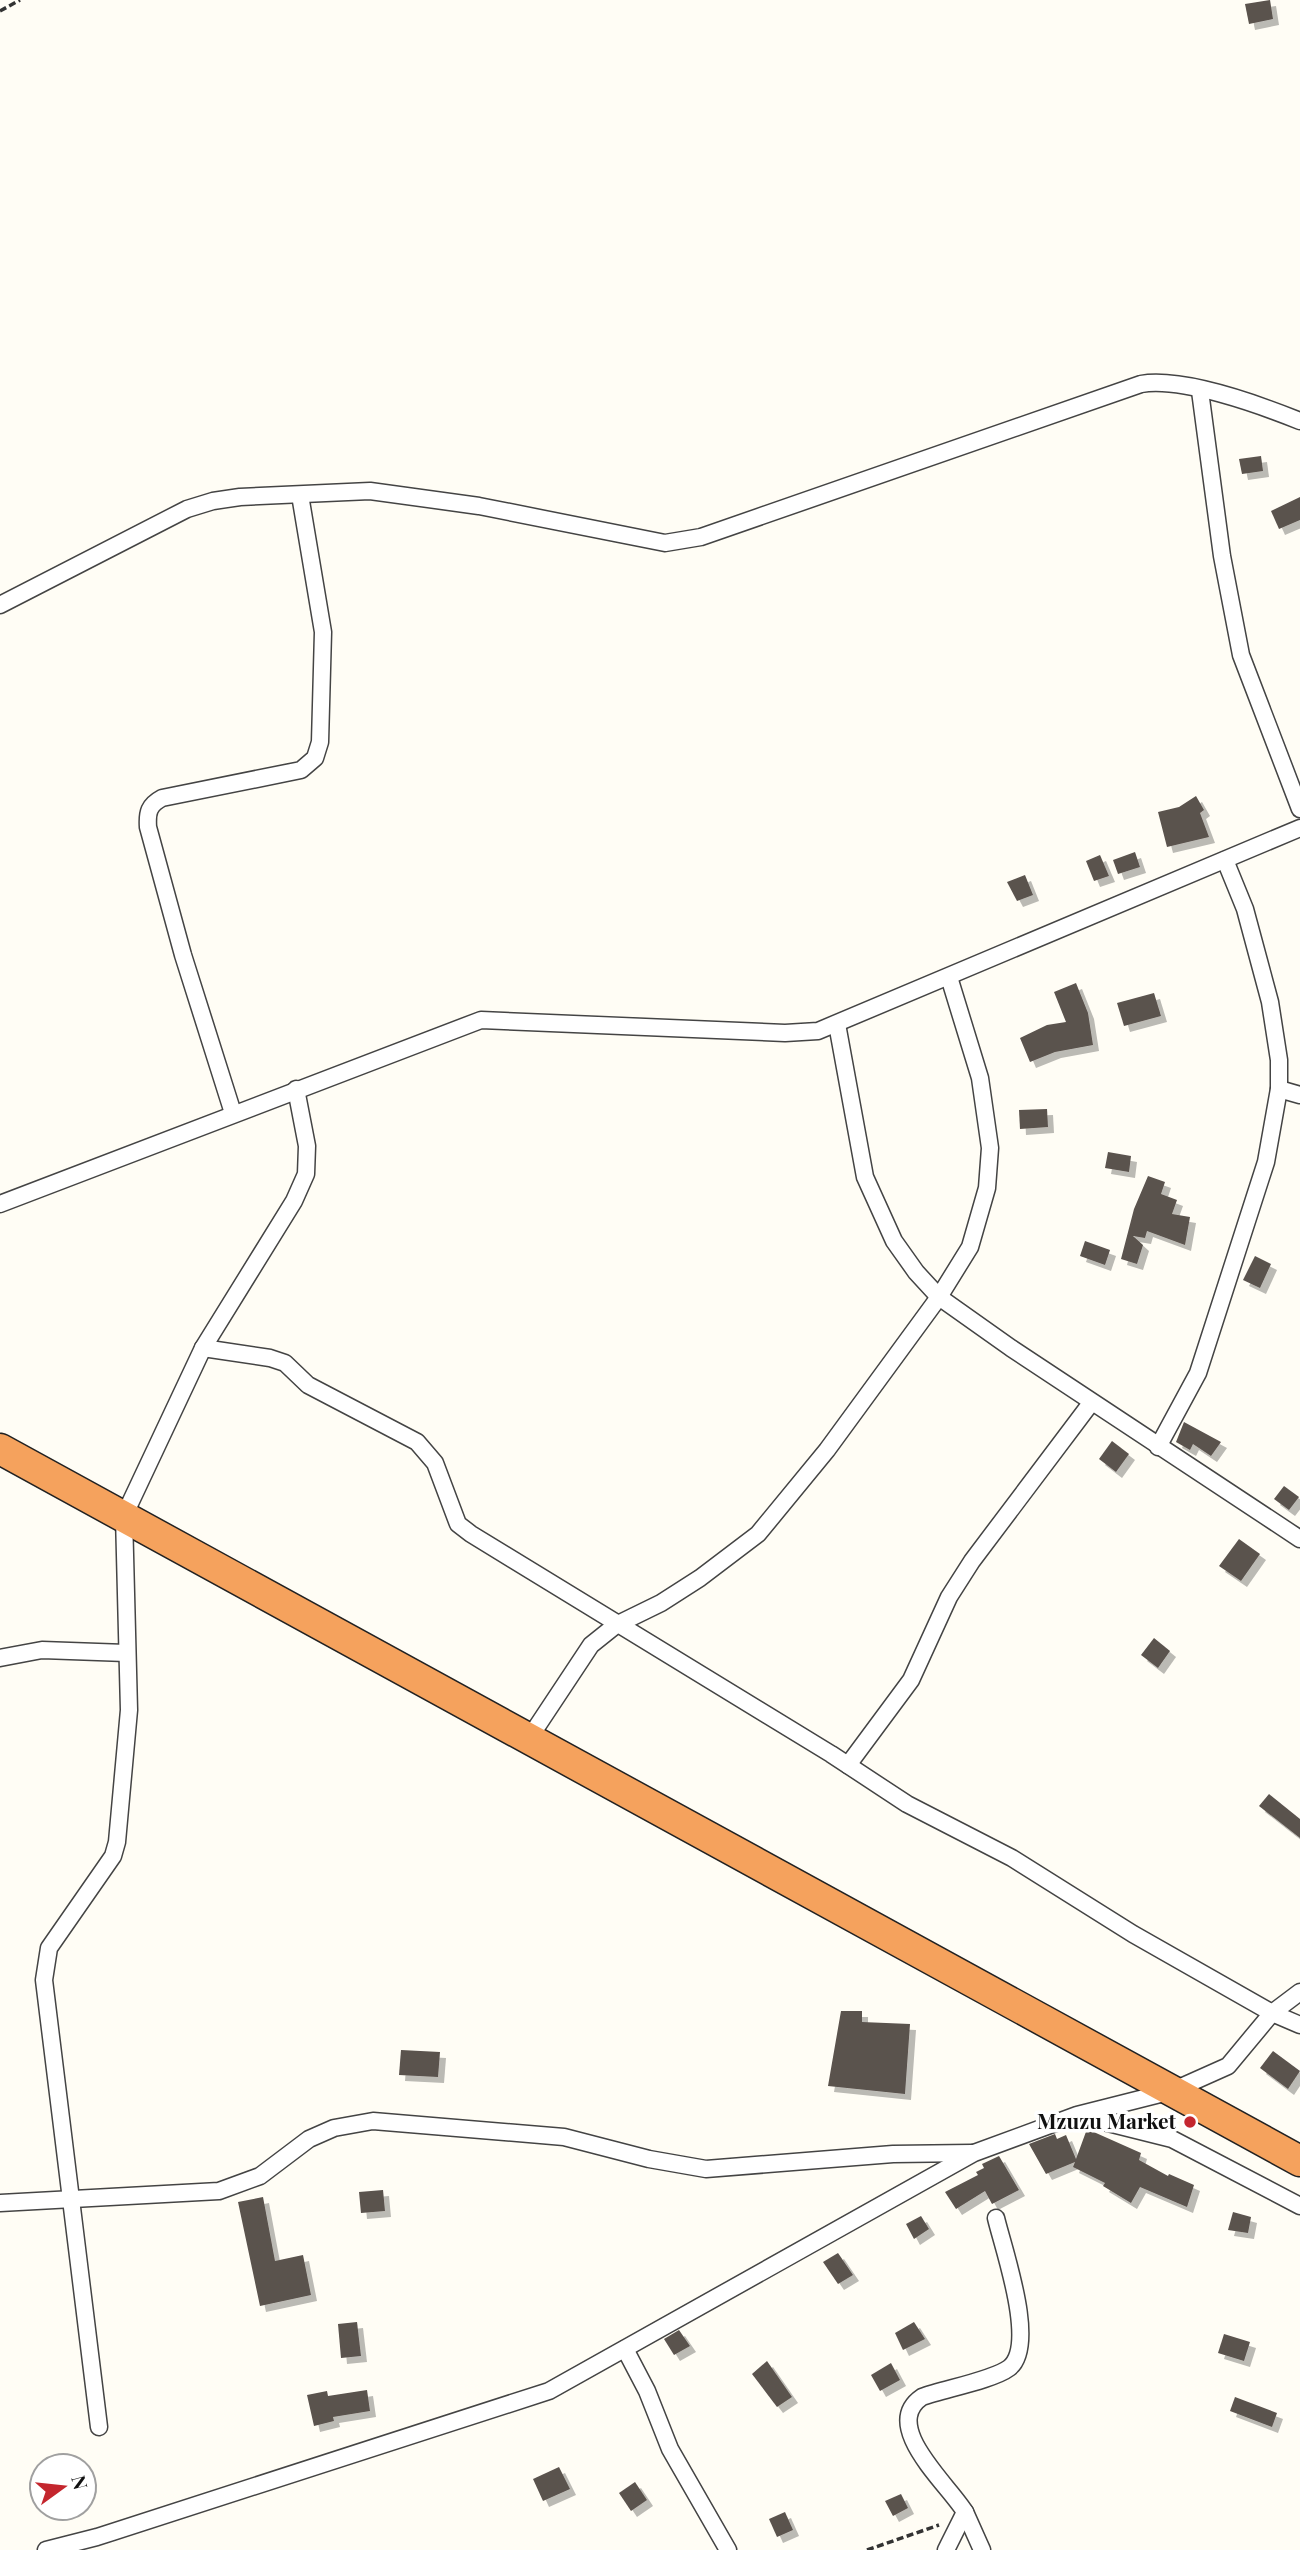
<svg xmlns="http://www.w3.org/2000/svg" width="1300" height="2550" font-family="'Playfair Display',serif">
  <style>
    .building { fill: #5a524d; filter: url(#shadow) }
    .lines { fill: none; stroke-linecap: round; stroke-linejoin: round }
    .street-casing { stroke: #444; stroke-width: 19 }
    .highway-casing { stroke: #222; stroke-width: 33 }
    .path { stroke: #333; stroke-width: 3.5; stroke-dasharray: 7 3.5; stroke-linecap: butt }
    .street { stroke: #fff; stroke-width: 16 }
    .highway { stroke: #f5a25d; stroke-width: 30 }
    .poi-dot { fill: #c4262e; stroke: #fff; stroke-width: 2.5 }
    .labels { text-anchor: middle; stroke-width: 7; stroke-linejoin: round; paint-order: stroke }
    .poi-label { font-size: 21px; font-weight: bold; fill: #111; stroke: #fff; text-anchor: end }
  </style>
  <defs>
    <filter id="shadow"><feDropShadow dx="6" dy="6" stdDeviation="0" flood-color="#0004"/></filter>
  </defs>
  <rect width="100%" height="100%" fill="#fffdf5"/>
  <g class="building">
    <path d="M1270,0L1273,19L1249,24L1245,4Z"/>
    <path d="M1261,456L1263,471L1242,474L1239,459Z"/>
    <path d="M1300,497V520L1279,529L1271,511Z"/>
    <path d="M1196,796L1204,810L1200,813L1209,837L1167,847L1158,812L1179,807Z"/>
    <path d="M1135,852L1140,867L1118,874L1113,860Z"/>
    <path d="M1100,855L1109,876L1094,881L1086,861Z"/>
    <path d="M1025,875L1033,895L1017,901L1007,882Z"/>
    <path d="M1076,983L1088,1013L1093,1045L1055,1052L1030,1062L1020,1038L1047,1025L1066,1022L1054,992Z"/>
    <path d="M1154,993L1161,1016L1124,1026L1117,1003Z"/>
    <path d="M1047,1109L1048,1127L1020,1129L1019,1110Z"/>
    <path d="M1108,1152L1131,1156L1129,1172L1105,1168Z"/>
    <path d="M1148,1176L1165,1182L1161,1194L1177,1200L1172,1214L1190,1217L1185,1245L1147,1231L1145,1238L1133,1236L1143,1245L1137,1264L1121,1259L1134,1209Z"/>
    <path d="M1085,1241L1110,1250L1105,1265L1080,1256Z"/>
    <path d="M1255,1256L1271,1264L1260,1288L1243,1280Z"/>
    <path d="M1184,1422L1221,1442L1211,1456L1193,1444L1190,1450L1176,1442Z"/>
    <path d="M1112,1441L1129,1454L1116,1472L1099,1459Z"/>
    <path d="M1284,1486L1299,1497L1289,1510L1274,1499Z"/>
    <path d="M1239,1539L1260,1554L1241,1581L1219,1566Z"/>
    <path d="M1154,1638L1170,1651L1158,1668L1141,1655Z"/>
    <path d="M1269,1794L1300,1819V1838L1259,1806Z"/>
    <path d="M841,2011H862V2022L910,2024L905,2094L828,2086Z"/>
    <path d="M401,2050L440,2052L438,2077L399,2075Z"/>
    <path d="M1273,2051L1300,2071L1288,2089L1260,2068Z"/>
    <path d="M1087,2129L1141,2153L1139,2160L1168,2176L1169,2174L1194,2185L1187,2207L1140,2187L1131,2203L1103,2186L1105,2183L1073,2167L1075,2162L1046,2174L1029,2144L1055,2134L1057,2139L1066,2135L1076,2159Z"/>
    <path d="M999,2156L1019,2190L992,2204L985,2191L956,2209L945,2192L978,2175L976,2172L984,2168L982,2164Z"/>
    <path d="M383,2190L385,2211L361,2213L359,2192Z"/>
    <path d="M263,2197L275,2261L303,2255L311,2295L260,2306L238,2202Z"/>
    <path d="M1233,2212L1251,2217L1248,2233L1228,2230Z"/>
    <path d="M921,2216L929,2229L914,2239L906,2224Z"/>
    <path d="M838,2253L853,2275L838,2284L823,2262Z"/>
    <path d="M357,2322L361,2356L341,2358L338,2324Z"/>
    <path d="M914,2322L925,2339L903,2350L895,2333Z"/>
    <path d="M679,2330L690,2346L674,2355L664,2339Z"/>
    <path d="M1224,2334L1250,2342L1244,2361L1218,2353Z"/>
    <path d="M767,2361L792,2397L777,2407L752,2374Z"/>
    <path d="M891,2363L900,2380L880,2391L871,2375Z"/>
    <path d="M367,2390L370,2411L333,2417L334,2421L314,2426L307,2395L327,2391L328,2396Z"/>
    <path d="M1235,2397L1277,2413L1272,2427L1230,2411Z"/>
    <path d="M559,2467L570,2489L543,2501L533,2479Z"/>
    <path d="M635,2482L647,2500L631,2511L619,2493Z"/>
    <path d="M901,2494L908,2508L893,2516L885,2501Z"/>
    <path d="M785,2512L793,2530L777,2537L769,2519Z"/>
  </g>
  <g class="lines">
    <defs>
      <g id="street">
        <path d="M1200,391L1222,556L1241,655L1300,809"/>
        <path d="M0,605L187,509L213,501L240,497L370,491L479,506L665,543L701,537L1141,384C1183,377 1260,405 1300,421"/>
        <path d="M837,1024L865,1177L894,1241L916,1272L939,1297L1011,1348L1300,1539"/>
        <path d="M1279,1089L1300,1095"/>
        <path d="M233,1113L183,955L148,827C147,812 149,805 162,798L301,770L315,758L320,742L323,632L300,495"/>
        <path d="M0,1204L481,1020L785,1033L818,1031L1300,828"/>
        <path d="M203,1348L270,1358L285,1363L308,1385L417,1442L435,1463L458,1524L471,1534L831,1754L907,1804L1012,1858L1133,1934L1272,2013L1300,2025"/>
        <path d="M1158,1447L1198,1373L1266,1162L1279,1089V1060L1270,1002L1245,909L1225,860"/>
        <path d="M0,1658L42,1650L126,1653"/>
        <path d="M528,1740L591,1645L616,1625L661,1603L700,1578L758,1534L827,1450L939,1297L970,1247L987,1188L990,1148L980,1078L949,977"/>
        <path d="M848,1765L911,1680L949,1597L972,1561L1091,1403"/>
        <path d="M1084,2117L1172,2139L1300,2206"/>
        <path d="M0,2203L219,2191L260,2176L309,2139L334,2128L373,2121L564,2137L649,2159L706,2169L893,2154L972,2153"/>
        <path d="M625,2349L647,2391L670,2449L728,2550"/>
        <path d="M99,2427L44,1980L49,1948L113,1856L117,1842L129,1710L124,1516L203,1348L294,1201L306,1174L307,1146L296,1089"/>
        <path d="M965,2512L982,2550"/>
        <path d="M46,2550L97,2537L549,2391L974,2153L1077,2115L1172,2091L1228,2066L1272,2013L1300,1992"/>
        <path d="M946,2550L965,2512C948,2484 880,2426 922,2397C944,2389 993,2380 1009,2368C1038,2346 1003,2248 996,2218"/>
      </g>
      <path id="highway" d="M0,1449L1300,2161"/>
    </defs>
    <use href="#street" class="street-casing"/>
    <use href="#highway" class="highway-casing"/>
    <g class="path">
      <path d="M0,11L20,0"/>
      <path d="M867,2550L939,2525"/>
    </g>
    <use href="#street" class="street"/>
    <use href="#highway" class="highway"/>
  </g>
  <circle class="poi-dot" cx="1190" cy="2122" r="7"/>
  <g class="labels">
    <g class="poi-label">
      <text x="1176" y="2129">Mzuzu Market</text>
    </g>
  </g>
  <g transform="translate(63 2487) rotate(75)"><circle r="33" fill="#ffffff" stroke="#a0a0a0" stroke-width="2"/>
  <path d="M0-5L12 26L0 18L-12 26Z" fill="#c4262e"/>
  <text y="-10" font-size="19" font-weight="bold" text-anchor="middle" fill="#111111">N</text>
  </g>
</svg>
